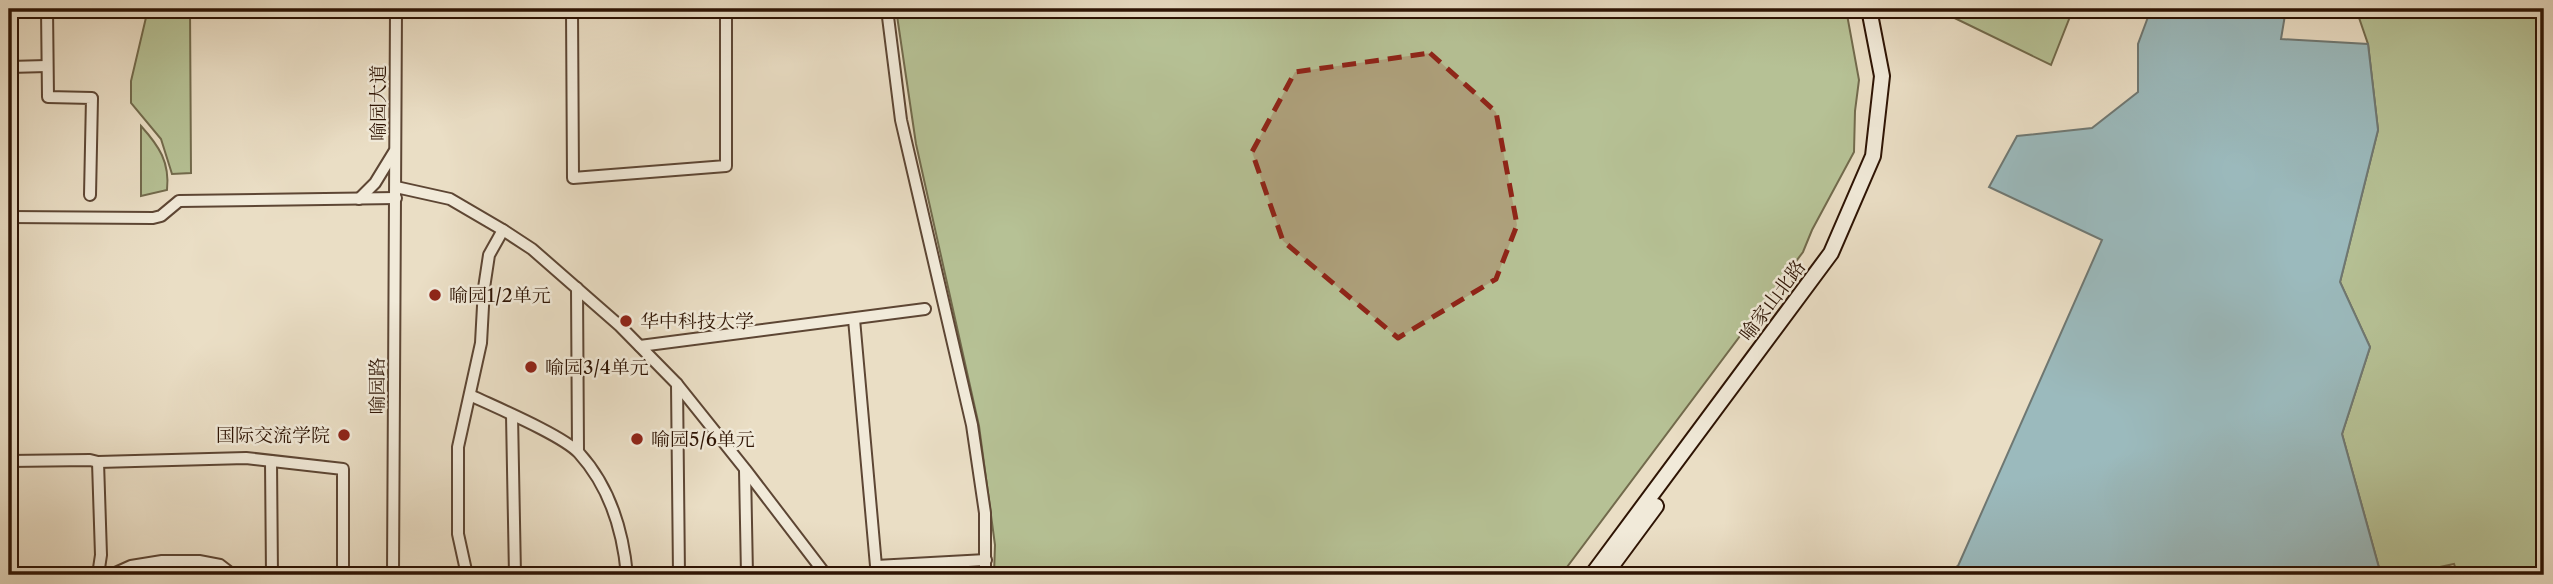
<svg xmlns="http://www.w3.org/2000/svg" width="2553" height="584" font-family="'Libre Caslon Text','Noto Serif SC',serif">
  <style>
    .green { fill: #b6c195; stroke: #726a4c; stroke-width: 2 }
    .water { fill: #9bbabd; stroke: #6f7873; stroke-width: 2 }
    .lines { fill: none; stroke-linecap: round; stroke-linejoin: round }
    .street-casing { stroke: #5d4634; stroke-width: 14 }
    .secondary-casing { stroke: #2e1404; stroke-width: 18 }
    .street { stroke: #f1ead9; stroke-width: 10 }
    .secondary { stroke: #f1ead9; stroke-width: 14 }
    .marked { fill: #8f2418; fill-opacity: 0.2; stroke: #8f2418; stroke-width: 5; stroke-dasharray: 14 9; stroke-linejoin: round }
    .poi-dot { fill: #8f2418; stroke: #f1ead9; stroke-width: 2.5 }
    .labels { text-anchor: middle; stroke-width: 5; stroke-linejoin: round; paint-order: stroke }
    .street-label { font-size: 19px; fill: #2e1404; stroke: #f1ead9 }
    .poi-label { font-size: 19px; fill: #2e1404; stroke: #f1ead9; text-anchor: start }
  </style>
  <rect width="100%" height="100%" fill="#eadec5"/>
  <filter id="stains"><feTurbulence type="fractalNoise" baseFrequency=".00286" numOctaves="4"/><feColorMatrix values="0 0 0 0 .2 0 0 0 0 .09 0 0 0 0 .02 0 0 0 .5 -.17"/></filter>
  <radialGradient id="worn" r=".72"><stop offset=".6" stop-color="#630" stop-opacity="0"/><stop offset="1" stop-color="#630" stop-opacity=".3"/></radialGradient>
  <g class="green">
    <path d="M148,9H190L191,173L172,174L161,139L131,103V81Z"/>
    <path d="M896,9H1846L1859,80L1855,111L1854,152L1812,230L1803,252L1561,575H994L995,545L979,426L916,144Z"/>
    <path d="M1936,9H2073L2051,65Z"/>
    <path d="M2356,9H2544V575H2458L2454,564L2403,575H2381L2342,434L2370,347L2340,282L2378,130L2368,44Z"/>
    <path d="M141,126C159,146 170,162 167,190L141,196Z"/>
  </g>
  <path class="water" d="M2151,9H2286L2281,39L2368,44L2378,130L2340,282L2370,347L2342,434L2381,575H1941L1958,566L2102,240L1989,187L2017,136L2092,128L2138,92V44Z"/>
  <g class="lines">
    <defs>
      <g id="street">
        <path d="M47,9L48,97L92,98L90,195"/>
        <path d="M572,9L573,178L726,166V9"/>
        <path d="M887,9L901,120L972,425L985,513V575"/>
        <path d="M9,67L47,66"/>
        <path d="M396,187L450,199L503,230L532,249L620,326L677,384L745,469L826,575"/>
        <path d="M359,199L375,183L394,152"/>
        <path d="M9,217L153,218L161,216L179,201L396,198"/>
        <path d="M577,288L578,451"/>
        <path d="M854,319L876,566L986,560"/>
        <path d="M640,346L925,309"/>
        <path d="M677,384L679,575"/>
        <path d="M470,395C495,407 562,435 579,453C609,486 623,531 627,575"/>
        <path d="M512,415L515,575"/>
        <path d="M9,461L90,460L98,462L246,458L343,469V575"/>
        <path d="M271,461L272,575"/>
        <path d="M98,462L101,555L98,575"/>
        <path d="M745,470L747,575"/>
        <path d="M111,575L131,566L162,561H199L220,565L233,575"/>
        <path d="M393,575L396,9"/>
        <path d="M467,575L458,534V447L481,343L484,288L489,255L503,230"/>
      </g>
      <g id="secondary">
        <path d="M1592,575L1831,253L1873,156L1882,76L1869,9"/>
        <path d="M1605,575L1656,506"/>
      </g>
    </defs>
    <use href="#street" class="street-casing"/>
    <use href="#secondary" class="secondary-casing"/>
    <use href="#street" class="street"/>
    <use href="#secondary" class="secondary"/>
  </g>
  <path class="marked" d="M1430,53L1496,112L1517,225L1496,279L1398,338L1283,241L1252,152L1295,72Z"/>
  <g class="poi-dot">
    <circle cx="435" cy="295" r="7"/>
    <circle cx="626" cy="321" r="7"/>
    <circle cx="531" cy="367" r="7"/>
    <circle cx="344" cy="435" r="7"/>
    <circle cx="637" cy="439" r="7"/>
  </g>
  <g class="labels">
    <g class="street-label">
      <text transform="translate(378 103) rotate(-90)" y="7">喻园大道</text>
      <text transform="translate(1772 300) rotate(-53)" y="7">喻家山北路</text>
      <text transform="translate(377 386) rotate(-90)" y="7">喻园路</text>
    </g>
    <g class="poi-label">
      <text x="449" y="302">喻园1/2单元</text>
      <text x="640" y="328">华中科技大学</text>
      <text x="545" y="374">喻园3/4单元</text>
      <text x="330" y="442" text-anchor="end">国际交流学院</text>
      <text x="651" y="446">喻园5/6单元</text>
    </g>
  </g>
  <rect width="2553" height="584" fill="none" stroke="#eadec5" stroke-width="35"/>
  <rect x="10" y="10" width="2532" height="563" fill="none" stroke="#2e1404" stroke-width="3.5"/>
  <rect x="18" y="18" width="2518" height="549" fill="none" stroke="#2e1404" stroke-width="2"/>
  <rect width="100%" height="100%" filter="url(#stains)"/>
  <rect width="100%" height="100%" fill="url(#worn)"/>
</svg>
